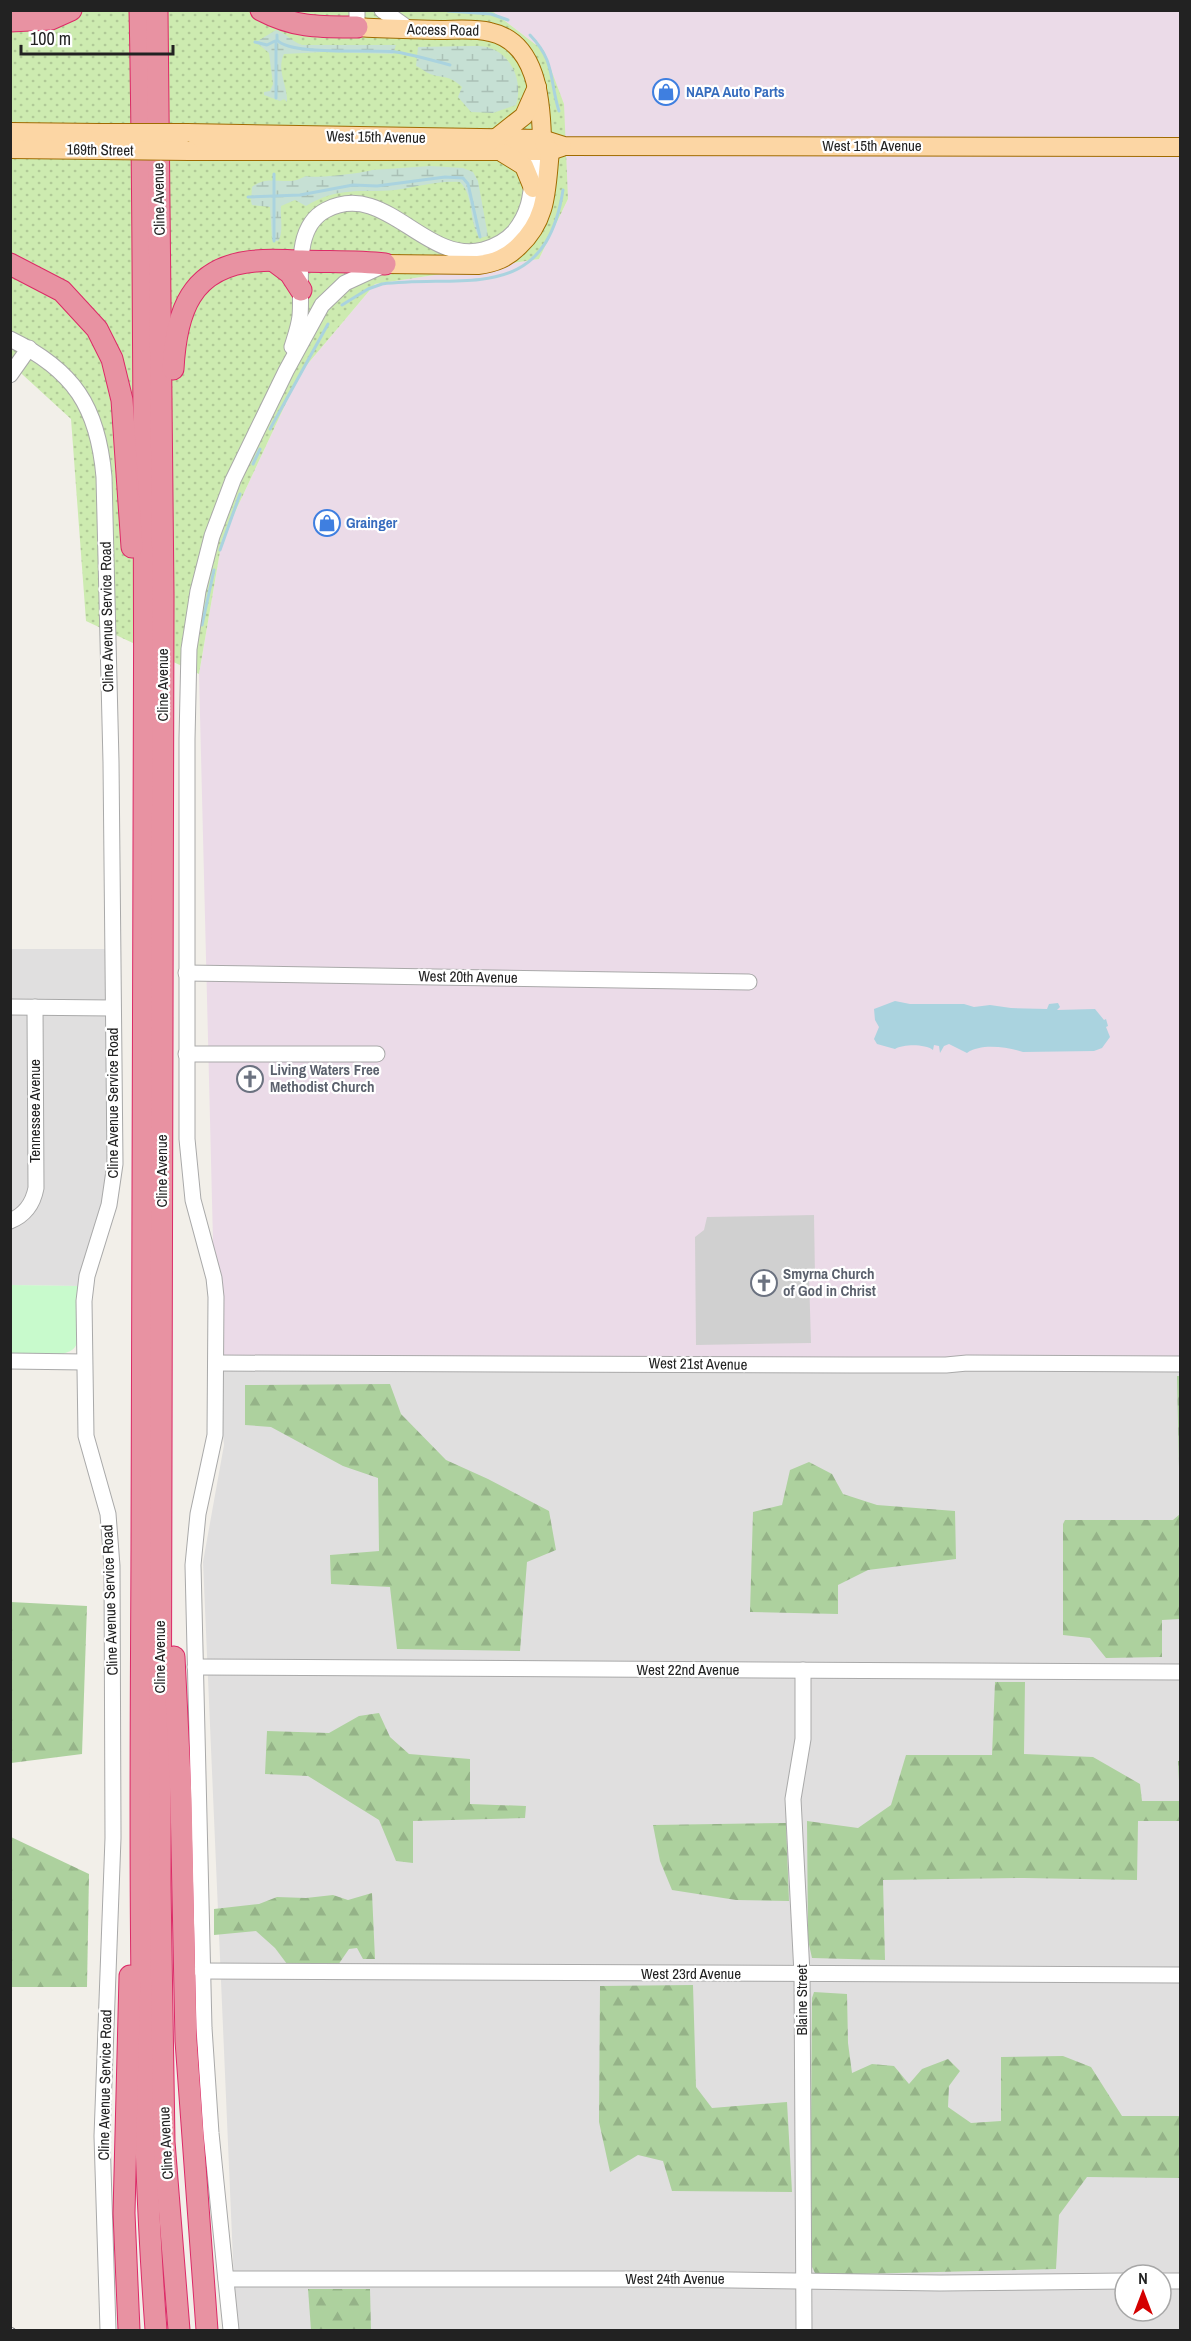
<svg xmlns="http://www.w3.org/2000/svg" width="1191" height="2341" font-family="'Archivo Narrow',sans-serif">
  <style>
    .residential { fill: #e0dfdf; fill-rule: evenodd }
    .industrial { fill: #ebdbe8 }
    .religious { fill: #d0d0d0 }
    .grass { fill: url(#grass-dots) }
    .forest { fill: url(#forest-firs) }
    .wetland { fill: url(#wetland-marsh) }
    .park { fill: #c8facc }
    .water { fill: #aad3df }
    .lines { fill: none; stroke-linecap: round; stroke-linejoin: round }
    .stream { stroke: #aad3df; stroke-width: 3 }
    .minor-casing { stroke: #a9a9a9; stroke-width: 17 }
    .major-casing { stroke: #a06b00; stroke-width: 20 }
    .highway-casing { stroke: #dc2a67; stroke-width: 23 }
    .minor { stroke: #fff; stroke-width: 15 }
    .major { stroke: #fcd6a4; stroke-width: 18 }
    .highway { stroke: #e892a2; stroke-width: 21 }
    .rail-casing { stroke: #707070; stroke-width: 5 }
    .rail { stroke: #fff; stroke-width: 3; stroke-dasharray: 9; stroke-linecap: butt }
    .major-bridge-casing { stroke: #a06b00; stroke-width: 20; stroke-linecap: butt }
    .major-bridge { stroke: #fcd6a4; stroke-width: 18 }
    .labels { text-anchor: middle; stroke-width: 4.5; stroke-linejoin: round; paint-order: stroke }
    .street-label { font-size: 15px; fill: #222; stroke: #fff }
    .shop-label { font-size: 15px; font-weight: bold; fill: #366cbe; stroke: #fff; text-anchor: start }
    .worship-label { font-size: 15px; font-weight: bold; fill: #5b616d; stroke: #fff; text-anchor: start }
  </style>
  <defs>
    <pattern id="grass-dots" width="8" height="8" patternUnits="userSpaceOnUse" patternTransform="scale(1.5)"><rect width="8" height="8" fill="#cdebb0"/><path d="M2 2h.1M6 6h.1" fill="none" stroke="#b0c997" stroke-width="1.8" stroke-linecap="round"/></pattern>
    <pattern id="forest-firs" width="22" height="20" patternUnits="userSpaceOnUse" patternTransform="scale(1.5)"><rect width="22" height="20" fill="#add19e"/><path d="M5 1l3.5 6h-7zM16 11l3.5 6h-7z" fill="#95b388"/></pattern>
    <pattern id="wetland-marsh" width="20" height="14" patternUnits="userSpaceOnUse" patternTransform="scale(1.5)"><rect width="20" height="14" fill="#c6e0d4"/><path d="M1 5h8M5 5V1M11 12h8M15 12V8" fill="none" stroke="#aac0b6"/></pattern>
  </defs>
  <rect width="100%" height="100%" fill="#f2efe9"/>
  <g class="residential">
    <path d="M11,949H112L107,1174L102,1211L79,1286L11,1285Z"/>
    <path d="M1180,1360V2330H236L203,1562L224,1445L216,1363ZM1125,2275H1161V2311H1125Z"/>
  </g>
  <path class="industrial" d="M492,11H1180V1360L216,1363L199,674L222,540L300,373L375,284L539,259L568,199L544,51Z"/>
  <path class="religious" d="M814,1215L815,1276L809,1277L811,1343L696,1345L695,1237L704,1230L707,1217Z"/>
  <path class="grass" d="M11,11H492L544,51L564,104L568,199L539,259L375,284L300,373L222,540L199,674L86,621L71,419L11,364Z"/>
  <g class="forest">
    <path d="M1177,1376H1180V1619L1162,1620V1657L1106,1658L1090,1638L1063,1635V1524L1065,1520H1173L1180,1514Z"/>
    <path d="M390,1384L401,1414L446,1460L488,1479L549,1511L556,1550L527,1562L520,1651L397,1649L390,1587L331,1584L330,1555L379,1551L378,1478L343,1466L271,1427L245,1425V1385Z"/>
    <path d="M809,1462L832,1474L843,1494L877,1505L955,1511L956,1559L868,1570L838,1585V1614L750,1612L753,1512L782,1505L790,1470Z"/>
    <path d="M11,1602L87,1606L82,1754L11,1763Z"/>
    <path d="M995,1682H1025L1024,1754L1093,1757L1140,1784L1142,1801H1180L1178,1761H1180V1821H1138L1137,1880L1024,1878L883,1880L885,1960L812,1958L808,1940L807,1821L858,1828L891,1805L906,1755H992Z"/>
    <path d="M379,1713L390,1737L409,1754L470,1759V1804L526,1806L525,1818L413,1821V1863L396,1861L379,1820L308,1776L265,1774L267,1731L329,1733L359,1716Z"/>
    <path d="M786,1823L789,1901L736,1900L672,1890L660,1861L653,1825Z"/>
    <path d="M11,1837L89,1874L87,1987H11Z"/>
    <path d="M372,1893L375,1959H363L357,1948L349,1949L338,1965L287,1964L275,1948L256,1931L214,1935V1909L259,1904L277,1897L306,1898L333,1895L348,1900Z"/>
    <path d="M693,1985L696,2087L712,2108L787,2102L792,2192L672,2191L663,2161L638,2155L610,2172L599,2122L600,1986Z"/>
    <path d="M814,1992L847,1994L848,2043L852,2073L872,2064L894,2066L909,2084L922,2069L948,2059L960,2071L949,2086L948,2107L971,2123L1001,2121V2057L1063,2056L1091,2067L1122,2116H1180V2272H1179V2178L1087,2177L1059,2215L1056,2269L816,2275L810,2263L812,1998Z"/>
    <path d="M308,2289H370L371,2330H311Z"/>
  </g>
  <g class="wetland">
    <path d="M276,30C286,33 292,42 302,45H396L393,54L324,52L284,54C276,70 288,86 287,102L284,99L280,101L264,95V92L270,91L273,84L269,53L256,42Z"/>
    <path d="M471,46C477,46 485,46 490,48C513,56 523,83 516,105L493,113L471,112L458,97L462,87C448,74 444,79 430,74C425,72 421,68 416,66L418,47Z"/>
    <path d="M430,166L463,168L473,172L478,181L488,236L480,238C468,222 475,197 460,182C439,180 416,187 395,190C360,193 339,186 306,206L295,200L281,206C280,217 284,233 278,241L272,240L270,207L252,205L251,201L252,187C267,175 280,184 297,180C300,179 303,177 306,176C313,179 364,173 372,170Z"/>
  </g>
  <path class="park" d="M11,1285L79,1286C79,1298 82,1338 75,1347C67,1359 25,1355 11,1355Z"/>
  <path class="water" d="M895,1001L910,1004H964L974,1007L990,1005L1011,1008L1047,1009L1049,1004L1058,1003L1060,1007L1057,1010L1095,1009L1104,1020L1106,1019L1108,1026L1106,1027L1110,1037L1102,1048L1094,1051L1023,1052C1007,1047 981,1043 967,1053L949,1044L944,1046L940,1053L939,1046L934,1045L933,1050C925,1044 904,1044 895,1049L877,1044L874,1039L879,1027L875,1020L874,1009Z"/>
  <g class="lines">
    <g class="stream">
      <path d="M448,11L491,14L508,20"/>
      <path d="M277,35V40C291,56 371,49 396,52C414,55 432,60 450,65"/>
      <path d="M530,35C556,62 549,80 559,111"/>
      <path d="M255,42L267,45L275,41"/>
      <path d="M276,98V42"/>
      <path d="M248,197L300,195L353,185L377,186L445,177L463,178L468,184L480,237"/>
      <path d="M274,241V174"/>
      <path d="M342,305L368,289L382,284C466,274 545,305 563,190"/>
      <path d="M270,429L328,324"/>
      <path d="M253,464L260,449"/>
      <path d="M220,550L240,494"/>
      <path d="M202,625L214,570"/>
    </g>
    <defs>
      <g id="minor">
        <path d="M382,10L409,29"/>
        <path d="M357,27V10"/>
        <path d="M10,339C74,370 98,407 104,477L111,762L115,1164L109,1205L87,1276L84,1301L86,1436L108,1514L112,1566L113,1838L102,2136L108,2330"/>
        <path d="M292,347C295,337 299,326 300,316C303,283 291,228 326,210C385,179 425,265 483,250C494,247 506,241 514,232C541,198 525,173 540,141"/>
        <path d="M10,375L29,348"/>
        <path d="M186,973L749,982"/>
        <path d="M10,1007L112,1008"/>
        <path d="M186,1054H377"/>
        <path d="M10,1221C25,1215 33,1204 36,1188L35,1007"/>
        <path d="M10,1361L84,1362"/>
        <path d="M216,1363L852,1365H946L967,1363L1180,1364"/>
        <path d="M195,1667L1180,1672"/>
        <path d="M803,1670V1739L793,1799L802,1974L804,2330"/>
        <path d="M202,1971L1180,1975"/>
        <path d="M226,2279H667L940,2283L1125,2281"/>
        <path d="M1161,2281H1180"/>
        <path d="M231,2330L211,2133L204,2028L193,1565L198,1514L215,1435L216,1297L214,1278L193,1200L187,1139V739L189,649L198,591L212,536L233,480L286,371L322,305L345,283L382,266"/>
      </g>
      <g id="major">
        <path d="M357,27C384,29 412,29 440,30C456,30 474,28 490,32C537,42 541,100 542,139"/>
        <path d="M10,132L100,133"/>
        <path d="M187,133L542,139L564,146L1180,147"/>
        <path d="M496,138L524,116L537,87"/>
        <path d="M10,149L101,150"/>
        <path d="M189,151H550L562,147"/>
        <path d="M503,153L524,166L533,188"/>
        <path d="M385,264L478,265C495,263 507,258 519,246C548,219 546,188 550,151L544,143"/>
      </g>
      <g id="highway">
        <path d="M140,10C143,146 143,283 144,419C146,796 142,1173 142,1550C141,1810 137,2071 156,2330"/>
        <path d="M157,10L163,595L160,1884L164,2142L179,2330"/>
        <path d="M261,10C295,28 320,27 357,27"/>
        <path d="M10,21L51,19L71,10"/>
        <path d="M274,261L290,273L301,290"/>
        <path d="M10,264L62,291L97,329L112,359L122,400L132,547"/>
        <path d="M173,369C176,313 190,266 256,261C271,259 287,261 302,261C330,262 358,261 385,264"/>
        <path d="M174,1657L181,1798L186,2041L207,2330"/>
        <path d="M129,2330L124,2213L130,1976"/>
      </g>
    </defs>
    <use href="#minor" class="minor-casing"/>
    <use href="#major" class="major-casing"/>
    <use href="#highway" class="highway-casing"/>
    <use href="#minor" class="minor"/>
    <use href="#major" class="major"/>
    <use href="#highway" class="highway"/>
    <defs>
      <path id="rail" d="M10,2329L13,2330"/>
    </defs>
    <use href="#rail" class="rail-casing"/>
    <use href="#rail" class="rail"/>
    <defs>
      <g id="major-bridge">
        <path d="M100,133H187"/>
        <path d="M101,150L189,151"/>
      </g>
    </defs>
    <use href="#major-bridge" class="major-bridge-casing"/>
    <use href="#major-bridge" class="major-bridge"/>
  </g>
  <defs>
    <symbol id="shop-ring" viewBox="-11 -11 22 22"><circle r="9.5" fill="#fff" stroke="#3f7fe0" stroke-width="1.5"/><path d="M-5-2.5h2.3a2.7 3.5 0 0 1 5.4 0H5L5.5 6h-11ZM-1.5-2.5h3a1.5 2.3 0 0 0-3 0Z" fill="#3f7fe0"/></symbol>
    <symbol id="church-ring" viewBox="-11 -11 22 22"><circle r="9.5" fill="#fff" stroke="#6b7280" stroke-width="1.5"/><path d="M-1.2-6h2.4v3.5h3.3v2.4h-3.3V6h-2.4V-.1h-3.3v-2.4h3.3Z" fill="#6b7280"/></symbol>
  </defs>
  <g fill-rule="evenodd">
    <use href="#shop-ring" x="651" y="77" width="30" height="30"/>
    <use href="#shop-ring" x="312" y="508" width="30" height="30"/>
    <use href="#church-ring" x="235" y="1064" width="30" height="30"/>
    <use href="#church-ring" x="749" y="1268" width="30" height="30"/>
  </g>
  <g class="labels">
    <g class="street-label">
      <text transform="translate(443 30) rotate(1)" y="5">Access Road</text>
      <text transform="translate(376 137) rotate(1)" y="5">West 15th Avenue</text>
      <text x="872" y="151">West 15th Avenue</text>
      <text transform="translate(100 150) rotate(1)" y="5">169th Street</text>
      <text transform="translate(159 199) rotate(-91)" y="5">Cline Avenue</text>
      <text transform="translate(107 617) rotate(-91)" y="5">Cline Avenue Service Road</text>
      <text transform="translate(163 685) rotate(-90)" y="5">Cline Avenue</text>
      <text transform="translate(468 977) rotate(1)" y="5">West 20th Avenue</text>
      <text transform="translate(113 1103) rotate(-90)" y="5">Cline Avenue Service Road</text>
      <text transform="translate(35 1111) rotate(-90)" y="5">Tennessee Avenue</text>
      <text transform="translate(162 1171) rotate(-90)" y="5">Cline Avenue</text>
      <text transform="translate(698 1364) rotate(1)" y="5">West 21st Avenue</text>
      <text transform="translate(110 1600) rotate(-92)" y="5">Cline Avenue Service Road</text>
      <text transform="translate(160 1657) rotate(-90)" y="5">Cline Avenue</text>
      <text x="688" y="1675">West 22nd Avenue</text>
      <text x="691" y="1979">West 23rd Avenue</text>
      <text transform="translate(802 2000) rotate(-90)" y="5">Blaine Street</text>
      <text transform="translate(105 2085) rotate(-89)" y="5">Cline Avenue Service Road</text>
      <text transform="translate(166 2143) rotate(-93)" y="5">Cline Avenue</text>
      <text x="675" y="2284">West 24th Avenue</text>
    </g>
    <g class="shop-label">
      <text x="686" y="97">NAPA Auto Parts</text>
      <text x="346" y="528">Grainger</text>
    </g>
    <g class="worship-label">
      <text x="270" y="1075">Living Waters Free<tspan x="270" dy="17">Methodist Church</tspan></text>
      <text x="783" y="1279">Smyrna Church<tspan x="783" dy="17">of God in Christ</tspan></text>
    </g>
  </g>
  <rect width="1191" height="2341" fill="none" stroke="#222222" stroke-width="24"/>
  <g transform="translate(1143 2293)"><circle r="28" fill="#ffffff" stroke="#a7a7a7" stroke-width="1.5"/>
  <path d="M0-4.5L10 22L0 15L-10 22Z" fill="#d40000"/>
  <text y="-9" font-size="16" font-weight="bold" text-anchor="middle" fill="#222222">N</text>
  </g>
  <path d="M21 45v9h152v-9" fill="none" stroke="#222222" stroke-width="3"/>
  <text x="30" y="45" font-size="18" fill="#222222" stroke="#ffffff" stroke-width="4.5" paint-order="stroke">100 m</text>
</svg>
